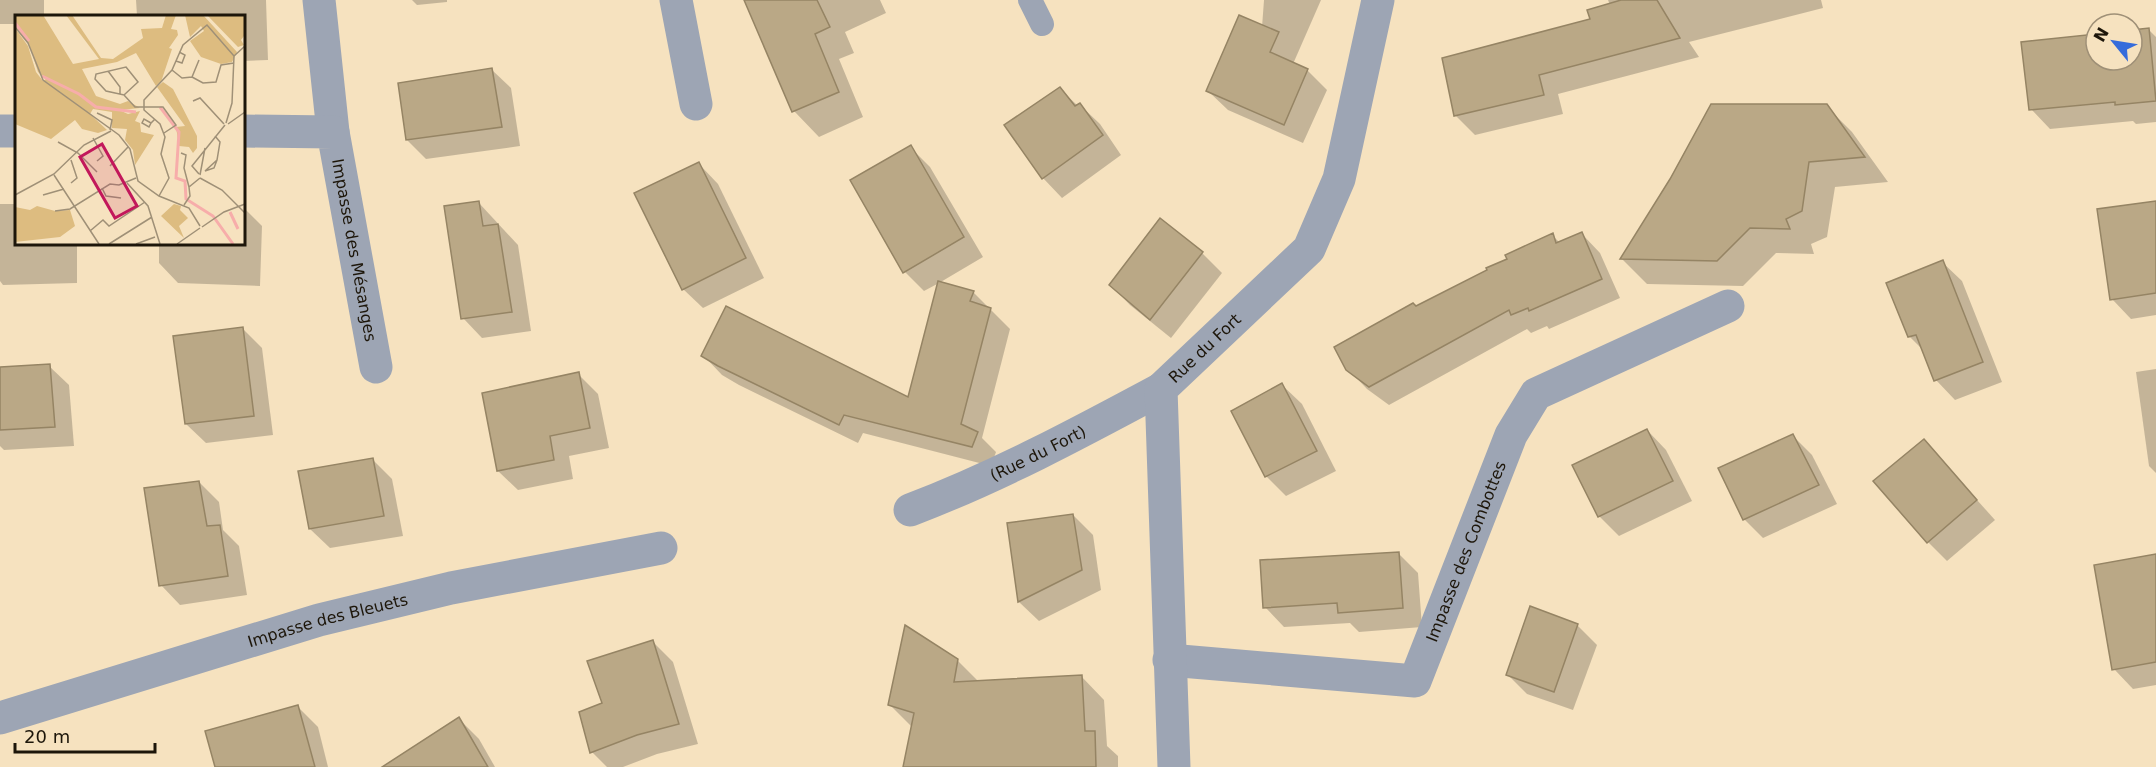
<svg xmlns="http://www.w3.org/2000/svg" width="2156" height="767" font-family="'DejaVu Sans',sans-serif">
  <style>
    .shadow { fill: #0003 }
    .building { fill: #baa886; stroke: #958464; stroke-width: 1.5 }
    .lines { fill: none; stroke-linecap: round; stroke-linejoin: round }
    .lane { stroke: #9da5b4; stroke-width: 24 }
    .street { stroke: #9da5b4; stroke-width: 33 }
    .labels { text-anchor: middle; stroke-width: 6; stroke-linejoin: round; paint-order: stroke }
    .street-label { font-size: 16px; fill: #1d160a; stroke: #f6e2bf }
    .inset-river { fill: none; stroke: #f7adaa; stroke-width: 3 }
    .inset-road { fill: none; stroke: #9f9077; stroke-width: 1.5 }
    .view { fill: #c2185b; fill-opacity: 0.15; stroke: #c2185b; stroke-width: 3 }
    .inset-edge { fill: none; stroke: #1d160a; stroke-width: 3 }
  </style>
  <rect width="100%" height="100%" fill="#f6e2bf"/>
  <g class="shadow">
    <path d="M0,0H44V16H16V24H0Z"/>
    <path d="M136,0H266L268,60L243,61V16H137Z"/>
    <path d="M412,0H447V2L417,5Z"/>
    <path d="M746,0H880L886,13L845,32L854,53L839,59L863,117L819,137L794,111Z"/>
    <path d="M1264,0H1321L1293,64L1307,70L1327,90L1303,143L1228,110L1208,91L1262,27Z"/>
    <path d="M1608,0H1821L1823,8L1689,42L1699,57L1558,94L1563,114L1475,135L1455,115L1592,21L1610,5Z"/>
    <path d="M2149,30L2156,37V122L2136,124L2133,121L2050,129L2031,109L2096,35V60H2132V31Z"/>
    <path d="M492,70L511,88L520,146L426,159L407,140Z"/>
    <path d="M1060,89L1078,106L1080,105L1100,124L1121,155L1062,198L1043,178Z"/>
    <path d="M1826,106L1852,132L1888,182L1835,187L1827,237L1811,244L1814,254L1776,253L1743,286L1647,284L1622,259L1671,180Z"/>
    <path d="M910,147L930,167L983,257L939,283L973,292L1010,329L982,438L996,452L991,466L863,433L858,443L739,385L722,375L703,355L909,399L939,283L924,291L905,272Z"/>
    <path d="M699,164L718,184L764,278L703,308L683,289Z"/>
    <path d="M2156,202V315L2131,319L2112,299Z"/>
    <path d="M479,203L518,245L531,331L482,338L463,318Z"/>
    <path d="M0,204H16V243H77V283L3,285L0,281Z"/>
    <path d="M243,207L262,226L260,286L178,283L159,263V243H243Z"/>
    <path d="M1160,220L1202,253L1222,273L1171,338L1130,305L1111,285Z"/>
    <path d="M1582,234L1600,253L1620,298L1549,329L1547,326L1531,333L1527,329L1389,405L1367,389L1348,369L1416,308L1552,235L1560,243Z"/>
    <path d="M1942,262L1962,281L2002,382L1955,400L1936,380L1924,351L1909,336Z"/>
    <path d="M242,328L262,348L273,435L206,443L186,424Z"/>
    <path d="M49,366L69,385L74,446L4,450L0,446V369Z"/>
    <path d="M2156,369V473L2149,466L2136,372Z"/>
    <path d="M578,374L598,394L609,448L569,456L573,479L518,490L498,471Z"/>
    <path d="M1282,385L1302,404L1336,471L1286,496L1266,476Z"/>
    <path d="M1647,430L1666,450L1692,501L1619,536L1599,516Z"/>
    <path d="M1793,436L1812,455L1837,504L1763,538L1744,519Z"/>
    <path d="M1924,441L1995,520L1947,561L1928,542L1875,481Z"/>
    <path d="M373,460L392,479L403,536L330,548L310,529Z"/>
    <path d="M199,482L219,502L223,530L239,546L247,595L180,605L161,585Z"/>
    <path d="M1073,515L1093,535L1101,590L1039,621L1019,602L1009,524Z"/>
    <path d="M1399,554L1418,573L1422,627L1359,632L1350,623L1284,627L1265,607Z"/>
    <path d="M2156,556V685L2133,689L2114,669Z"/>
    <path d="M1577,625L1597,645L1573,710L1527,694L1507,674Z"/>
    <path d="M653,642L673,662L698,744L657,754L623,767H607L592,752L604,704Z"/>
    <path d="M957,660L979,682L1081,676L1104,700L1107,746L1118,756V767H907L912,727L890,705Z"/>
    <path d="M298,707L318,727L328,767H216Z"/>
    <path d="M459,719L479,739L495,767H401Z"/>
  </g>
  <g class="building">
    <path d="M744,0H817L830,27L815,34L839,92L792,112Z"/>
    <path d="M1621,0H1657L1680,38L1539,75L1544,95L1454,116L1442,58L1590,19L1587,10Z"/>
    <path d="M1239,15L1279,32L1270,52L1308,69L1284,125L1206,91Z"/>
    <path d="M2149,28L2156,101L2115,105V102L2029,110L2021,42L2096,34V60H2132V30Z"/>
    <path d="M492,68L502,127L406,140L398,83Z"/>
    <path d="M1060,87L1075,106L1080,103L1103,135L1042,179L1004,125Z"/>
    <path d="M1711,104H1827L1865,157L1809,162L1802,211L1786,219L1790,229L1750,228L1717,261L1620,259L1670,179Z"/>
    <path d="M911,145L964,237L903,273L850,180Z"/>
    <path d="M699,162L746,258L682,290L634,193Z"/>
    <path d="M479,201L483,226L498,224L512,312L461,319L444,206Z"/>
    <path d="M2156,201V293L2110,300L2097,209Z"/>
    <path d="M1160,218L1203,252L1150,320L1109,285Z"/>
    <path d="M1582,232L1602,279L1529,311L1528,308L1511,315L1509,310L1369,387L1346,370L1334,347L1413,303L1416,306L1487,270L1486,268L1507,259L1505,255L1553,233L1556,243Z"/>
    <path d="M1943,260L1983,362L1934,381L1916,335L1908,337L1886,283Z"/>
    <path d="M938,281L974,291L970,301L991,308L961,424L978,432L972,447L844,415L839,425L718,366L701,356L726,306L908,397Z"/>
    <path d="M243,327L254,416L185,424L173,336Z"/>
    <path d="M50,364L55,427L0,430V367Z"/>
    <path d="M579,372L590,428L550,436L554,460L497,471L482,393Z"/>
    <path d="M1282,383L1317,451L1265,477L1231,411Z"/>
    <path d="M1647,429L1673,481L1598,517L1572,465Z"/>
    <path d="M1793,434L1819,485L1743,520L1718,468Z"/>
    <path d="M1924,439L1977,500L1927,543L1873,481Z"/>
    <path d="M373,458L384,516L309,529L298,471Z"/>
    <path d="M199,481L207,526L220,525L228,576L159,586L144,488Z"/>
    <path d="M1073,514L1082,570L1018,602L1007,523Z"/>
    <path d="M1399,552L1403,608L1338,613L1337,603L1263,608L1260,560Z"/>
    <path d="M2156,554V662L2112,670L2094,565Z"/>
    <path d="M1530,606L1578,624L1554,692L1506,675Z"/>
    <path d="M905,625L958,659L954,682L1082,675L1085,731H1095L1096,767H903L914,713L888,705Z"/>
    <path d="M653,640L679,724L637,735L590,753L579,712L602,703L587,661Z"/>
    <path d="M298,705L315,767H215L205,731Z"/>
    <path d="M459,717L488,767H382Z"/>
  </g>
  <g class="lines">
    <path class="lane" d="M1030,0L1042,24"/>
    <g class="street">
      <path d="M319,0L333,132"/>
      <path d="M676,0L696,104"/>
      <path d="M0,131H16"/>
      <path id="s1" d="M243,131L333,132L376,367"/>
      <path id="s2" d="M910,510C997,477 1079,433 1161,389"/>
      <path id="s3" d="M1169,660L1415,681L1511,435L1536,394L1728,306"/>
      <path id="s4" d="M0,718L319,620L451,588L661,548"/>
      <path id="s5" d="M1174,767L1161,389L1309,249L1339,179L1378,0"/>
    </g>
  </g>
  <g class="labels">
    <g class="street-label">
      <text dy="6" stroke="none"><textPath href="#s1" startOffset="210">Impasse des Mésanges</textPath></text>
      <text dy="6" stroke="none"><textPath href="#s5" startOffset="438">Rue du Fort</textPath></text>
      <text dy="6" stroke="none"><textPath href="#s2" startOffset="140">(Rue du Fort)</textPath></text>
      <text dy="6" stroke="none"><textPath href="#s3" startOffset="386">Impasse des Combottes</textPath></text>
      <text dy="6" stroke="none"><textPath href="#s4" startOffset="342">Impasse des Bleuets</textPath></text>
    </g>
  </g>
  <g transform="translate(15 15)">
    <rect width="230" height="230" fill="#f6e2bf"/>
    <path d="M0,0H28L58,49L84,44L51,0H57L86,43L98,44L128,23L126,14L147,13L151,0H161L156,14L162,15L163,20L154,33L157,34L146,67L141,71L121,38L102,47L67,54L81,81L105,89L113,86L125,93L104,95L113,99L125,96L120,106L125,108L126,117L139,120L120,150L118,135L110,125L112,114L97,113V97L78,94L75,99L92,115L83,118L67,114L60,105L36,124L0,109V13L13,31L21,57L28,66L31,64L23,57L14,29L0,10ZM170,0H188L222,37L217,47L206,49L186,42L175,26L189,16L186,11L175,22ZM192,0H229V21L226,25L229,30L223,32ZM148,67L158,74L182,121V133L178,138L174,132L164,131L161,112L170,111L142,72ZM159,189L166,191L165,195L173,203L164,211L169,223L146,201ZM22,191L40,196L55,195L60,211L45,222L0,227V192L15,195Z" fill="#ddbc80"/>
    <path class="inset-river" d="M0,8L14,26M27,61L64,79L81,92L121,97M145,92L164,117L161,163L170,166L171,184L198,201L218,229M215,197L223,214"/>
    <path class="inset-road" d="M0,12L13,28L28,65L104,120L115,134L123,166L144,181L174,193L185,211M161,46L167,48L170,40L164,37M111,52L123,67L109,80L91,76L80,64L81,59ZM157,55L167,63L177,62L184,45M93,56L105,72V79M177,62L188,68L201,67L206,50L219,48M109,80L120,92H148L161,110L149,118M178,86L185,83L209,109M82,98L97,105L95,115M136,108L134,112L127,108L129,104L136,108L140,104M211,108L217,88L219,41L230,31M213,109L230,97M200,121L205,127L202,145L190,156L199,153L202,145M78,123L88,141L82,146M43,127L63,138L82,157M166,138L171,140L169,153L174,172M95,151L113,132M184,159L177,151L210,110M39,160L84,229M185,160L190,133M185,163L207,175L230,198M56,168L62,163L56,145M112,168L133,191L145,229M87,173L91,181L106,183M0,180L39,159L69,130L96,116M28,180L49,174M144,181L154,163L146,139L150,122L145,109L129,95V85L157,55L168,30L192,10L219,41M169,190L175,181L174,172L185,163M40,196L55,194L95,169L104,170L121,163M187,212L209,197L230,189M75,216L88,205L94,211L130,187M94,229L137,202M121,229L140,222M162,229L185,213"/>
    <path class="view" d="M87,129L122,191L100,203L65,142Z"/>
    <rect width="230" height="230" class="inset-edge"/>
  </g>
  <g transform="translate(2114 42) rotate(300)"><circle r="28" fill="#f6e2bf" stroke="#9f9077" stroke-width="1.5"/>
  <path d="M0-4.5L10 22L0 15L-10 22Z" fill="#356cdb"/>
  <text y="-9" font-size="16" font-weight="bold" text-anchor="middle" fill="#1d160a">N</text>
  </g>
  <path d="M15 743v9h140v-9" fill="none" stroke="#1d160a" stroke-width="3"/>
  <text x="24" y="743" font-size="18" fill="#1d160a" stroke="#f6e2bf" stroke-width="4.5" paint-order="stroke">20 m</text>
</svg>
